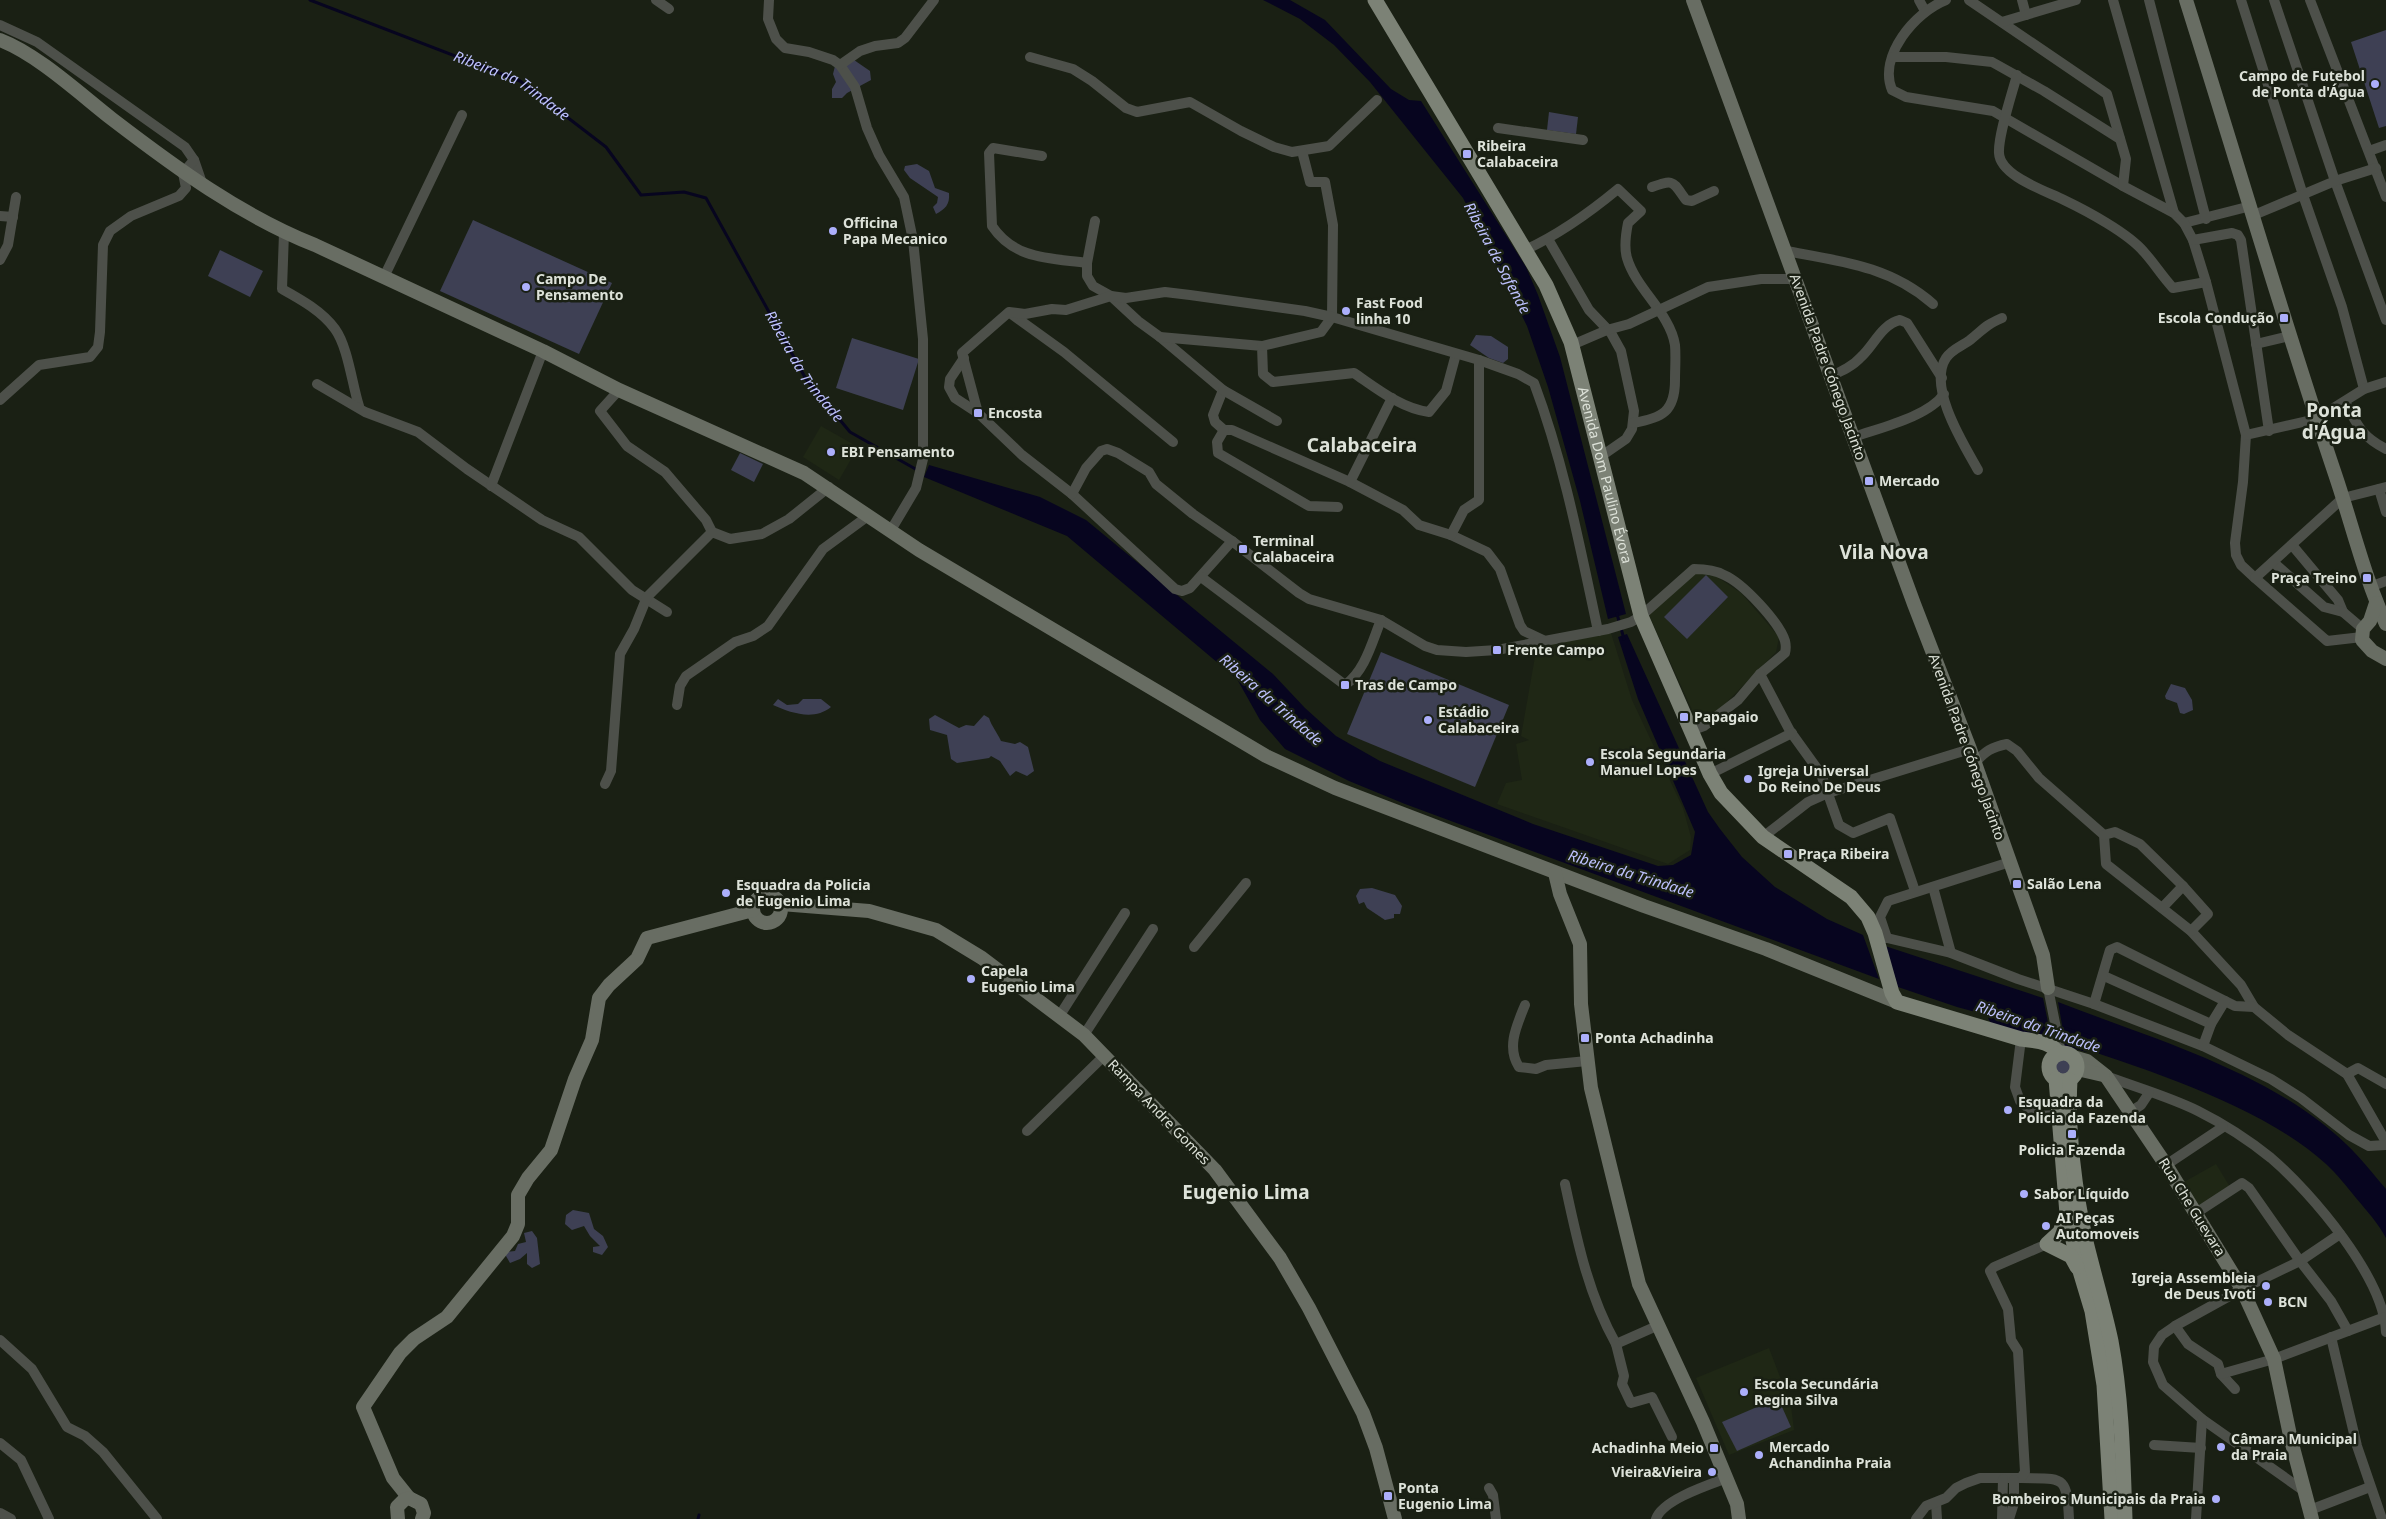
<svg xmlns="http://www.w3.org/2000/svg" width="2386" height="1519" font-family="'Noto Sans',sans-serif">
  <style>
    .built { fill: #1f2715 }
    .green { fill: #3e4054 }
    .water { fill: #07051f }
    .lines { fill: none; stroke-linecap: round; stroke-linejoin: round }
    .stream { stroke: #07051f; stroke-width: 3 }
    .river { stroke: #07051f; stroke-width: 18 }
    .street { stroke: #4d504a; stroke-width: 10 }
    .secondary { stroke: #686d63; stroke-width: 14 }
    .primary { stroke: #7c8276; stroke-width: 15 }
    .poi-dot { fill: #acaffb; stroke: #1a2014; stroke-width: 2 }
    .labels { text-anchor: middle; stroke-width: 5; stroke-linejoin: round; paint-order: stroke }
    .poi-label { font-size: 14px; font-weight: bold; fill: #dde2d9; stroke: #1a2014; text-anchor: start }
    .street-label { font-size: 14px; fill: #dde2d9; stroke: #1a2014 }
    .water-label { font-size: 15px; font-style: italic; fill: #bdc1fd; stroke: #1a2014 }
    .district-label { font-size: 19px; font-weight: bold; fill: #dde2d9; stroke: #1a2014 }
  </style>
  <rect width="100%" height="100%" fill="#1a2014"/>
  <g class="built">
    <path d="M821,426L858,447L839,480L803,457Z"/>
    <path d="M1696,573L1714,575L1741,593L1779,637L1776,652L1722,707L1705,720L1697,721L1649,615Z"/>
    <path d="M1611,633L1632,700L1683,808L1691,837L1690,850L1668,864L1497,804L1506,783L1522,780L1516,744L1529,740L1521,736L1536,651L1541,646Z"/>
    <path d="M2216,1164L2230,1187L2198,1208L2184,1182Z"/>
    <path d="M1769,1348L1791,1406L1794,1430L1729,1455L1696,1378Z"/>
  </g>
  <g class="green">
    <path d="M2386,30V126L2379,128L2351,42Z"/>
    <path d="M854,60L870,71L871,80L847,93L842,98H832V89L836,82L833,74L836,62Z"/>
    <path d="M1549,112L1578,117L1576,134L1547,130Z"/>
    <path d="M917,164L929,171L935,188L949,193C950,205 945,209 936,214L933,207L937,203L938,197L910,178L904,170L905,166Z"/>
    <path d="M473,220L612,283L579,354L440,291Z"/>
    <path d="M220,250L263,271L250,297L208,276Z"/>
    <path d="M1476,335L1491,336L1508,347V359L1503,363L1489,358L1470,345Z"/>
    <path d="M852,338L919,359L903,410L836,388Z"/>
    <path d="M740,453L763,464L754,482L731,470Z"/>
    <path d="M1706,575L1728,597L1687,639L1664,617Z"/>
    <path d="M1381,652L1509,705L1475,787L1347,734Z"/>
    <path d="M2171,684L2185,688L2192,700L2193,710L2184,714L2180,713L2177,703L2166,699L2165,696Z"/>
    <path d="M778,699L787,705L798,704L803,699H821L831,707C814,721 791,713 773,705Z"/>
    <path d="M935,715L959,728L966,725L974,726L984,715L989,718C992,727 997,732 1001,741L1015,744L1020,742L1028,747L1034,771L1027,776L1016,771L1010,776L1000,761L991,756L989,758L957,763L951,759L947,735L930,730L929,719Z"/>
    <path d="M1372,888L1395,895L1402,906L1400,914H1394V918L1385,920L1367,908L1364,902L1359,904L1356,896L1360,889Z"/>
    <circle cx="2063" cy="1067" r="10"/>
    <path d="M573,1210L589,1213L594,1229L603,1236L608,1247L602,1255L593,1252V1247L600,1246L590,1236L584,1226L572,1230L565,1224L566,1215Z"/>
    <path d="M532,1231L537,1238L540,1264L532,1268L527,1264V1253L520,1259L510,1263L506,1256V1252L515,1251L518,1244L526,1242L524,1233Z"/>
    <path d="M1778,1398L1791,1427L1737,1451L1722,1422Z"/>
  </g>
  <g class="water">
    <path d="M1263,0H1290L1325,20L1391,89L1409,100L1421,101L1526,267L1538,295L1560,357L1626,614L1608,619L1580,501L1548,387L1527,326L1463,198L1370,82L1334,45L1300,19Z"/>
    <path d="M929,465L1040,497L1086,520L1273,674L1305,708L1336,736L1380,761L1533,824L1658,866L1673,865L1691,855L1695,832L1638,699L1618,637L1627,634L1708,812L1720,829L1742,857L1775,887L1827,919L1863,935L1879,979L1405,804L1349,781L1285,749L1260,720L1237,679L1067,536L924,477Z"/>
    <path d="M1885,946L2043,998L2050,1032L1957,1007L1898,987Z"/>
    <path d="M2058,1002C2153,1039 2271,1072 2346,1144C2360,1157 2373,1174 2386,1189V1238C2378,1223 2367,1211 2356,1198C2347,1187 2337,1174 2326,1164C2259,1104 2149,1071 2065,1042Z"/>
  </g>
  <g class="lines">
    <g class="stream">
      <path id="s1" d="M310,0L520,81L606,147L641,195L684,192L706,198L806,379L850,432L919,471"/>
      <path d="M1617,614L1624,639"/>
      <path d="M698,1519L699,1515"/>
    </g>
    <path class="river" d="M1997,1016L2087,1043"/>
    <g class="street">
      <path d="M656,0L669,9"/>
      <path d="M769,0L768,19L776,39L785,48L809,52L833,60L840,65L855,87L867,128L879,155L904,197L913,240L923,339V459L916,488L891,530"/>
      <path d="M1919,0L1925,11"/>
      <path d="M1946,0C1915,12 1878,56 1892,90L1906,97L1993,111L2123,186"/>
      <path d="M1969,0L2107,94L2126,159L2123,186L2174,213L2184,223L2251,206"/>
      <path d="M2022,0L2026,15"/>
      <path d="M2113,0L2174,213"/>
      <path d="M2149,0L2206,219"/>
      <path d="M2241,0L2303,195L2342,307L2364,389"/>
      <path d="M2310,0L2386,197"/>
      <path d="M2002,22L2076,0"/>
      <path d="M0,25L37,42L185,147L194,160L203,186"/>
      <path d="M1030,57L1073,69L1092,81L1126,108L1137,112L1190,102L1241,131L1274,147L1292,152L1329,146L1377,100"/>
      <path d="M1893,57H1946L1992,62L2044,91L2120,139"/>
      <path d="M840,65L860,51L875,46L898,43L905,38L934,0"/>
      <path d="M2017,75C2012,94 1998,135 1999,153C2000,176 2046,191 2064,200C2087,211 2128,233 2144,252C2154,263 2162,276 2173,288L2206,282"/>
      <path d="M1498,128L1583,140"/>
      <path d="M2369,151L2386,145"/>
      <path d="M1042,156L993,148L989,153L992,226C1015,260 1050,258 1087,263"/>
      <path d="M2376,168L2335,181L2386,320"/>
      <path d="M1652,187C1675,179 1672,181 1686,200L1692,201L1714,191"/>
      <path d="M2254,215L2335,181L2274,0"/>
      <path d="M0,216L13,217"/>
      <path d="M1095,221L1087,263V276L1093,286L1111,296L1138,321L1160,337L1223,390L1213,415L1215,422L1224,430H1232L1350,482L1403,510L1419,525L1451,535L1487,552L1500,569L1520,625L1524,631L1543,640"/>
      <path d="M2184,223L2193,240L2206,282L2246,435L2243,482L2235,543L2236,555L2241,565L2255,578L2327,641L2362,637"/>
      <path d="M284,233L282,289C300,299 322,311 335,329C348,347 352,384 359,406"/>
      <path d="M1548,239L1589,310L1611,333L1621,351L1634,411L1632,429L1626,439L1600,457"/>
      <path d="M2193,240L2232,233L2238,235L2241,240L2269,431"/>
      <path d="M1525,250C1560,234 1589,213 1618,189L1641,211L1628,223C1626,233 1624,248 1627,258C1636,289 1670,313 1675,345C1676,356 1675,369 1675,380C1675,412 1662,418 1633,423"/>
      <path d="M1786,251C1840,261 1890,266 1933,304"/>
      <path d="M0,260L8,245L16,197"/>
      <path d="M384,277L462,115"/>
      <path d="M1010,313L1064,352L1173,442"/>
      <path d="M1160,337L1262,346L1263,374L1273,382L1354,373C1376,388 1402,409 1429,412L1446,391L1456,354"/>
      <path d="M2256,344L2290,336"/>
      <path d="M1572,345L1607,330L1629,324L1708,287L1761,279H1795"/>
      <path d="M1262,346L1321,332L1332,317L1333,225L1325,182H1310L1302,151"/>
      <path d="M964,358L950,379L949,387L955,398L978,413L1022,455L1072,494L1175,589L1182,591L1190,588L1232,541"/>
      <path d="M1831,376C1842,371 1853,366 1861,357C1874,345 1882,324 1900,320L1907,323L1942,378"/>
      <path d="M317,384L365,412L418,432L467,469L542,520L579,537L632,590L667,612"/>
      <path d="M619,390L600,411L627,446L665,472L706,520L712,532"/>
      <path d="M1223,390L1277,421"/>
      <path d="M0,400L39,365L90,357L98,347L100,332L103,245L110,231L131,216L179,196L186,188L183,173L194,160"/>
      <path d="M2345,402C2358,426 2361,436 2386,449"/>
      <path d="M978,413L962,353L1009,312L1025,314L1052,309L1066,310L1111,296L1126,298L1165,292L1190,295L1305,311L1332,317L1479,360L1518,374L1534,383C1564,463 1580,547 1598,631"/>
      <path d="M1224,430L1217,442L1218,453L1309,506L1338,507"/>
      <path d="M2246,435L2316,419L2364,389L2386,382"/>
      <path d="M1854,437C1879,428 1928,417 1944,394"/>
      <path d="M1978,470C1964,445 1927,387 1946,358C1952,349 1962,346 1970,340C1984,329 1984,326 2002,318"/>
      <path d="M1350,482L1392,398"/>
      <path d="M491,486L543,351"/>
      <path d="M2379,489L2386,512"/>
      <path d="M1072,494L1086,468L1101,451L1107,449L1118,453L1149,472L1156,484L1193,514L1232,541L1299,593L1309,599L1381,620L1425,646L1437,650L1466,652L1497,650L1608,629L1631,622L1641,616L1694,569C1704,569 1715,570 1724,575C1743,583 1779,622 1785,641C1786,645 1786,649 1785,653L1760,674L1738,700L1704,726L1690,731"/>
      <path d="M1451,535L1464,510L1479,500V360"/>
      <path d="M2292,545L2338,600L2343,612"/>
      <path d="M2273,562L2324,607L2343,612L2363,629"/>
      <path d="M1201,577L1345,685C1365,671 1372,642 1381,620"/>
      <path d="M2255,578L2343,498L2386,487"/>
      <path d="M2370,587L2386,581"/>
      <path d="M1760,674L1790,731L1821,774L1839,825L1853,833L1890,818L1915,891"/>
      <path d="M677,705L680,686L686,676L735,642L753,636L768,626L823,549L868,516"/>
      <path d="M1975,763C1985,751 1992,747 2007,744L2017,751L2039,778L2104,835L2106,864L2191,931L2241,985L2254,1007L2288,1035L2347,1074L2386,1142"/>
      <path d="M1710,774L1792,733"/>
      <path d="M605,784L611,771L620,654L634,629L647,597L712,532L730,539L762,534L789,519L829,487"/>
      <path d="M2104,835L2115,832L2140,844L2183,886L2162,908"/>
      <path d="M1763,837L1808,802L1828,793L1970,749"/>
      <path d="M2183,886L2208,914L2191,931"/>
      <path d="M1933,887L1951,953"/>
      <path d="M1875,933L1887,938L1951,953L2018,979L2094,1004L2203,1046L2271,1079L2301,1098L2349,1135L2369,1146L2386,1145"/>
      <path d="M1887,938L1880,917L1888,901L2010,862"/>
      <path d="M1194,947L1246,883"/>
      <path d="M2104,976L2211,1024L2203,1046"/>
      <path d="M2048,988L2061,1053"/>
      <path d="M2094,1004L2110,950L2117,947L2235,1006L2254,1007"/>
      <path d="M1525,1005C1517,1025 1506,1047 1519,1067L1536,1069L1546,1065L1587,1061"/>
      <path d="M1060,1015L1125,913"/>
      <path d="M2211,1024L2225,1001"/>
      <path d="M1084,1035L1153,929"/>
      <path d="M2021,1039L2015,1087L2020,1101L2037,1116L2058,1115"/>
      <path d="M2347,1074L2358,1068L2386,1084"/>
      <path d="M2106,1076C2135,1087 2170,1097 2198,1111C2222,1123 2250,1141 2271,1158C2312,1193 2384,1278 2386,1332"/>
      <path d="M2130,1112L2141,1105L2149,1093"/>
      <path d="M1027,1131L1104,1056"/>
      <path d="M2166,1165L2223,1127"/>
      <path d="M1565,1184C1577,1240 1588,1294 1616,1344L1659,1325"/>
      <path d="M2196,1213L2242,1183L2249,1188L2300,1261L2331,1301L2348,1331"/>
      <path d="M2175,1326L2188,1344L2218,1364L2221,1374L2235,1389"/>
      <path d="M2331,1337L2357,1446L2382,1519"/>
      <path d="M0,1340L32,1369L67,1427L85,1436L103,1452L157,1519"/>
      <path d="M1616,1344L1624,1376L1622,1384L1631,1403L1652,1397L1672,1437"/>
      <path d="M2221,1374L2274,1359L2385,1317"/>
      <path d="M0,1443L21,1460L49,1519"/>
      <path d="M2154,1445L2201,1448"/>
      <path d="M2021,1478C2063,1479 2067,1474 2069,1519"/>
      <path d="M1489,1488L1493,1495L1496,1519"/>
      <path d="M2304,1491L2202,1419L2163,1385L2153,1362L2154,1347L2162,1335L2175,1326L2242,1289L2300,1261L2340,1234"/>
      <path d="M1936,1503L1937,1519"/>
      <path d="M2310,1510L2370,1487"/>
      <path d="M0,1513L11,1519"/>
      <path d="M1656,1519C1662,1500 1708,1485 1727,1478"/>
      <path d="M1916,1519L1926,1506L1946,1498L1956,1488L1966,1483L1980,1478H2021L2025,1472L2018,1351L2011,1340L2008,1309L1990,1271L1994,1267L2047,1244"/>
      <path d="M2002,1519L2003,1479"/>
      <path d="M2009,1519L2014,1503V1480"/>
      <path d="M2196,1519L2202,1419"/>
    </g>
    <g class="secondary">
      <path d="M1693,0L1914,604L1970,749L2043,955L2048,988"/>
      <path d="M2186,0C2236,158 2282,317 2335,474C2352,524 2364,576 2386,624"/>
      <path d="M0,40C37,54 80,94 112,119C176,168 240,215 315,245L543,351L619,390L804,473L919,550L1266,756L1335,788L1644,906L1766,949L1897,1002"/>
      <path d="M2376,603L2370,621L2363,629L2362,640L2372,651L2386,659"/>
      <path d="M1555,873L1560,894L1580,944L1581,1004L1591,1088L1639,1284L1703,1422L1737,1504L1739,1519"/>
      <circle cx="767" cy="909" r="14"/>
      <path d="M781,904L869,911L936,930L982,958L1084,1035L1215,1170L1280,1258L1309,1308L1363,1413L1376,1448L1395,1519"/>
      <path d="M2073,1057L2087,1061L2106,1076L2166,1165L2242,1289L2274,1359L2291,1440L2312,1519"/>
      <path d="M2077,1069L2103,1075"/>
      <path d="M409,1498L393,1478L363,1407L400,1353L414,1339L447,1317L513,1236L518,1224V1195L528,1178L551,1150L575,1079L592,1040L599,998L609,985L637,959L647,938L753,910"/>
      <path d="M398,1519L397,1507L404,1500L409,1498L421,1504L424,1513L422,1519"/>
    </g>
    <g class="primary">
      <path id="s2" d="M1375,0L1546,285L1571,342L1641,616L1710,774L1721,793L1763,837L1851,897L1868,917L1875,933L1892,993L1897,1002L2021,1039C2035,1041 2051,1041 2059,1054"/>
      <circle cx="2063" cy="1067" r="14"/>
      <path d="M2056,1079L2067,1214L2080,1271L2092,1311L2104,1385L2112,1519"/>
      <path d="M2070,1080C2067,1130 2075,1193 2086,1242C2094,1275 2104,1308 2111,1341C2122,1400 2123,1460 2125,1519"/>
      <path d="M2067,1214L2060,1232L2047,1244L2071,1256L2077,1267"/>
    </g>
  </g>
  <g class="poi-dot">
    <circle cx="2375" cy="84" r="5"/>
    <rect x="1462" y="149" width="10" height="10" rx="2.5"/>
    <circle cx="833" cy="231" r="5"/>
    <circle cx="526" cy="287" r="5"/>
    <circle cx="1346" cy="311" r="5"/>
    <rect x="2279" y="313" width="10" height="10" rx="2.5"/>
    <rect x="973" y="408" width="10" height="10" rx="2.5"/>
    <circle cx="831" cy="452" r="5"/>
    <rect x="1864" y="476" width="10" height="10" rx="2.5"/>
    <rect x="1238" y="544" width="10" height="10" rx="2.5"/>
    <rect x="2362" y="573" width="10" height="10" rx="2.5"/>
    <rect x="1492" y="645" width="10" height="10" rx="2.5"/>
    <rect x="1340" y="680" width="10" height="10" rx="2.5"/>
    <rect x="1679" y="712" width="10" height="10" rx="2.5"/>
    <circle cx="1428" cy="720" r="5"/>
    <circle cx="1590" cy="762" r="5"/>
    <circle cx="1748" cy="779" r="5"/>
    <rect x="1783" y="849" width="10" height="10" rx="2.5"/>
    <rect x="2012" y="879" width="10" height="10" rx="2.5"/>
    <circle cx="726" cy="893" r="5"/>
    <circle cx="971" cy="979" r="5"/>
    <rect x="1580" y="1033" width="10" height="10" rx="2.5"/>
    <circle cx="2008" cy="1110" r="5"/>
    <rect x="2067" y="1129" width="10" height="10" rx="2.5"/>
    <circle cx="2024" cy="1194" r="5"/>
    <circle cx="2046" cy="1226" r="5"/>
    <circle cx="2266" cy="1286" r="5"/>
    <circle cx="2268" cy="1302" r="5"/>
    <circle cx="1744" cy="1392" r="5"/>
    <circle cx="2221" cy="1447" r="5"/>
    <rect x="1709" y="1443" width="10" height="10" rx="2.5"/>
    <circle cx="1759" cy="1455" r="5"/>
    <circle cx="1712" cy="1472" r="5"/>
    <rect x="1383" y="1491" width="10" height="10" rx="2.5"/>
    <circle cx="2216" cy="1499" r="5"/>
  </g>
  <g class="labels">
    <g class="poi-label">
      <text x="2365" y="81" text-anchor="end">Campo de Futebol<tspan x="2365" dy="16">de Ponta d'Água</tspan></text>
      <text x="1477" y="151">Ribeira<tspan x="1477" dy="16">Calabaceira</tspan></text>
      <text x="843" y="228">Officina<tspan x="843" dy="16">Papa Mecanico</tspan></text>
      <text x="536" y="284">Campo De<tspan x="536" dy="16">Pensamento</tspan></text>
      <text x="1356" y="308">Fast Food<tspan x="1356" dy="16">linha 10</tspan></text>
      <text x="2274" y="323" text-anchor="end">Escola Condução</text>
      <text x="988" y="418">Encosta</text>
      <text x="841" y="457">EBI Pensamento</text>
      <text x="1879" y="486">Mercado</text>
      <text x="1253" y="546">Terminal<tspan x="1253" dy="16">Calabaceira</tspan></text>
      <text x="2357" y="583" text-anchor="end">Praça Treino</text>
      <text x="1507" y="655">Frente Campo</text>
      <text x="1355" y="690">Tras de Campo</text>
      <text x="1438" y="717">Estádio<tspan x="1438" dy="16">Calabaceira</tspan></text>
      <text x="1694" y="722">Papagaio</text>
      <text x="1600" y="759">Escola Segundaria<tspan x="1600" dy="16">Manuel Lopes</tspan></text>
      <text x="1758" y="776">Igreja Universal<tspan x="1758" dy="16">Do Reino De Deus</tspan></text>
      <text x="1798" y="859">Praça Ribeira</text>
      <text x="2027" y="889">Salão Lena</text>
      <text x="736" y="890">Esquadra da Policia<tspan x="736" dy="16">de Eugenio Lima</tspan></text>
      <text x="981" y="976">Capela<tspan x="981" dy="16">Eugenio Lima</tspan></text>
      <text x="1595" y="1043">Ponta Achadinha</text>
      <text x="2018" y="1107">Esquadra da<tspan x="2018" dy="16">Policia da Fazenda</tspan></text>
      <text x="2072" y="1155" text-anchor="middle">Policia Fazenda</text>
      <text x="2034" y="1199">Sabor Líquido</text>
      <text x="2056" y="1223">AI Peças<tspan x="2056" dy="16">Automoveis</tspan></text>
      <text x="2256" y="1283" text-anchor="end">Igreja Assembleia<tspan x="2256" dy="16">de Deus Ivoti</tspan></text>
      <text x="2278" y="1307">BCN</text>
      <text x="1754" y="1389">Escola Secundária<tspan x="1754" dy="16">Regina Silva</tspan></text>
      <text x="2231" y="1444">Câmara Municipal<tspan x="2231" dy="16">da Praia</tspan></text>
      <text x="1769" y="1452">Mercado<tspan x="1769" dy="16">Achandinha Praia</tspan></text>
      <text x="1704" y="1453" text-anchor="end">Achadinha Meio</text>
      <text x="1702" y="1477" text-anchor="end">Vieira&amp;Vieira</text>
      <text x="1398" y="1493">Ponta<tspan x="1398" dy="16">Eugenio Lima</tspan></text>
      <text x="2206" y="1504" text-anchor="end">Bombeiros Municipais da Praia</text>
    </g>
    <g class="street-label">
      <text transform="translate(1828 367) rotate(70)" y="5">Avenida Padre Cónego Jacinto</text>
      <text dy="5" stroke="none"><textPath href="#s2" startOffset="532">Avenida Dom Paulino Évora</textPath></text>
      <text transform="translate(1967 747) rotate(70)" y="5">Avenida Padre Cónego Jacinto</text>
      <text transform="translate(1159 1112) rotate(46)" y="5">Rampa Andre Gomes</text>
      <text transform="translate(2192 1207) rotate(58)" y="5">Rua Che Guevara</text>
    </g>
    <g class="water-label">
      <text dy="5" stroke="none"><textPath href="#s1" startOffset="220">Ribeira da Trindade</textPath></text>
      <text transform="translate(1497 258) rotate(62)" y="5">Ribeira de Safende</text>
      <text dy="5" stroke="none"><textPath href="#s1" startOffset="654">Ribeira da Trindade</textPath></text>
      <text transform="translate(1271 700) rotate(41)" y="5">Ribeira da Trindade</text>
      <text transform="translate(1631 874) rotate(17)" y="5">Ribeira da Trindade</text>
      <text transform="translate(2038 1027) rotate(19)" y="5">Ribeira da Trindade</text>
    </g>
    <g class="district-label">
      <text x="2334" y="417">Ponta<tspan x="2334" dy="22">d'Água</tspan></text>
      <text x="1362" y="452">Calabaceira</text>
      <text x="1884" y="559">Vila Nova</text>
      <text x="1246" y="1199">Eugenio Lima</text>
    </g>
  </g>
</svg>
